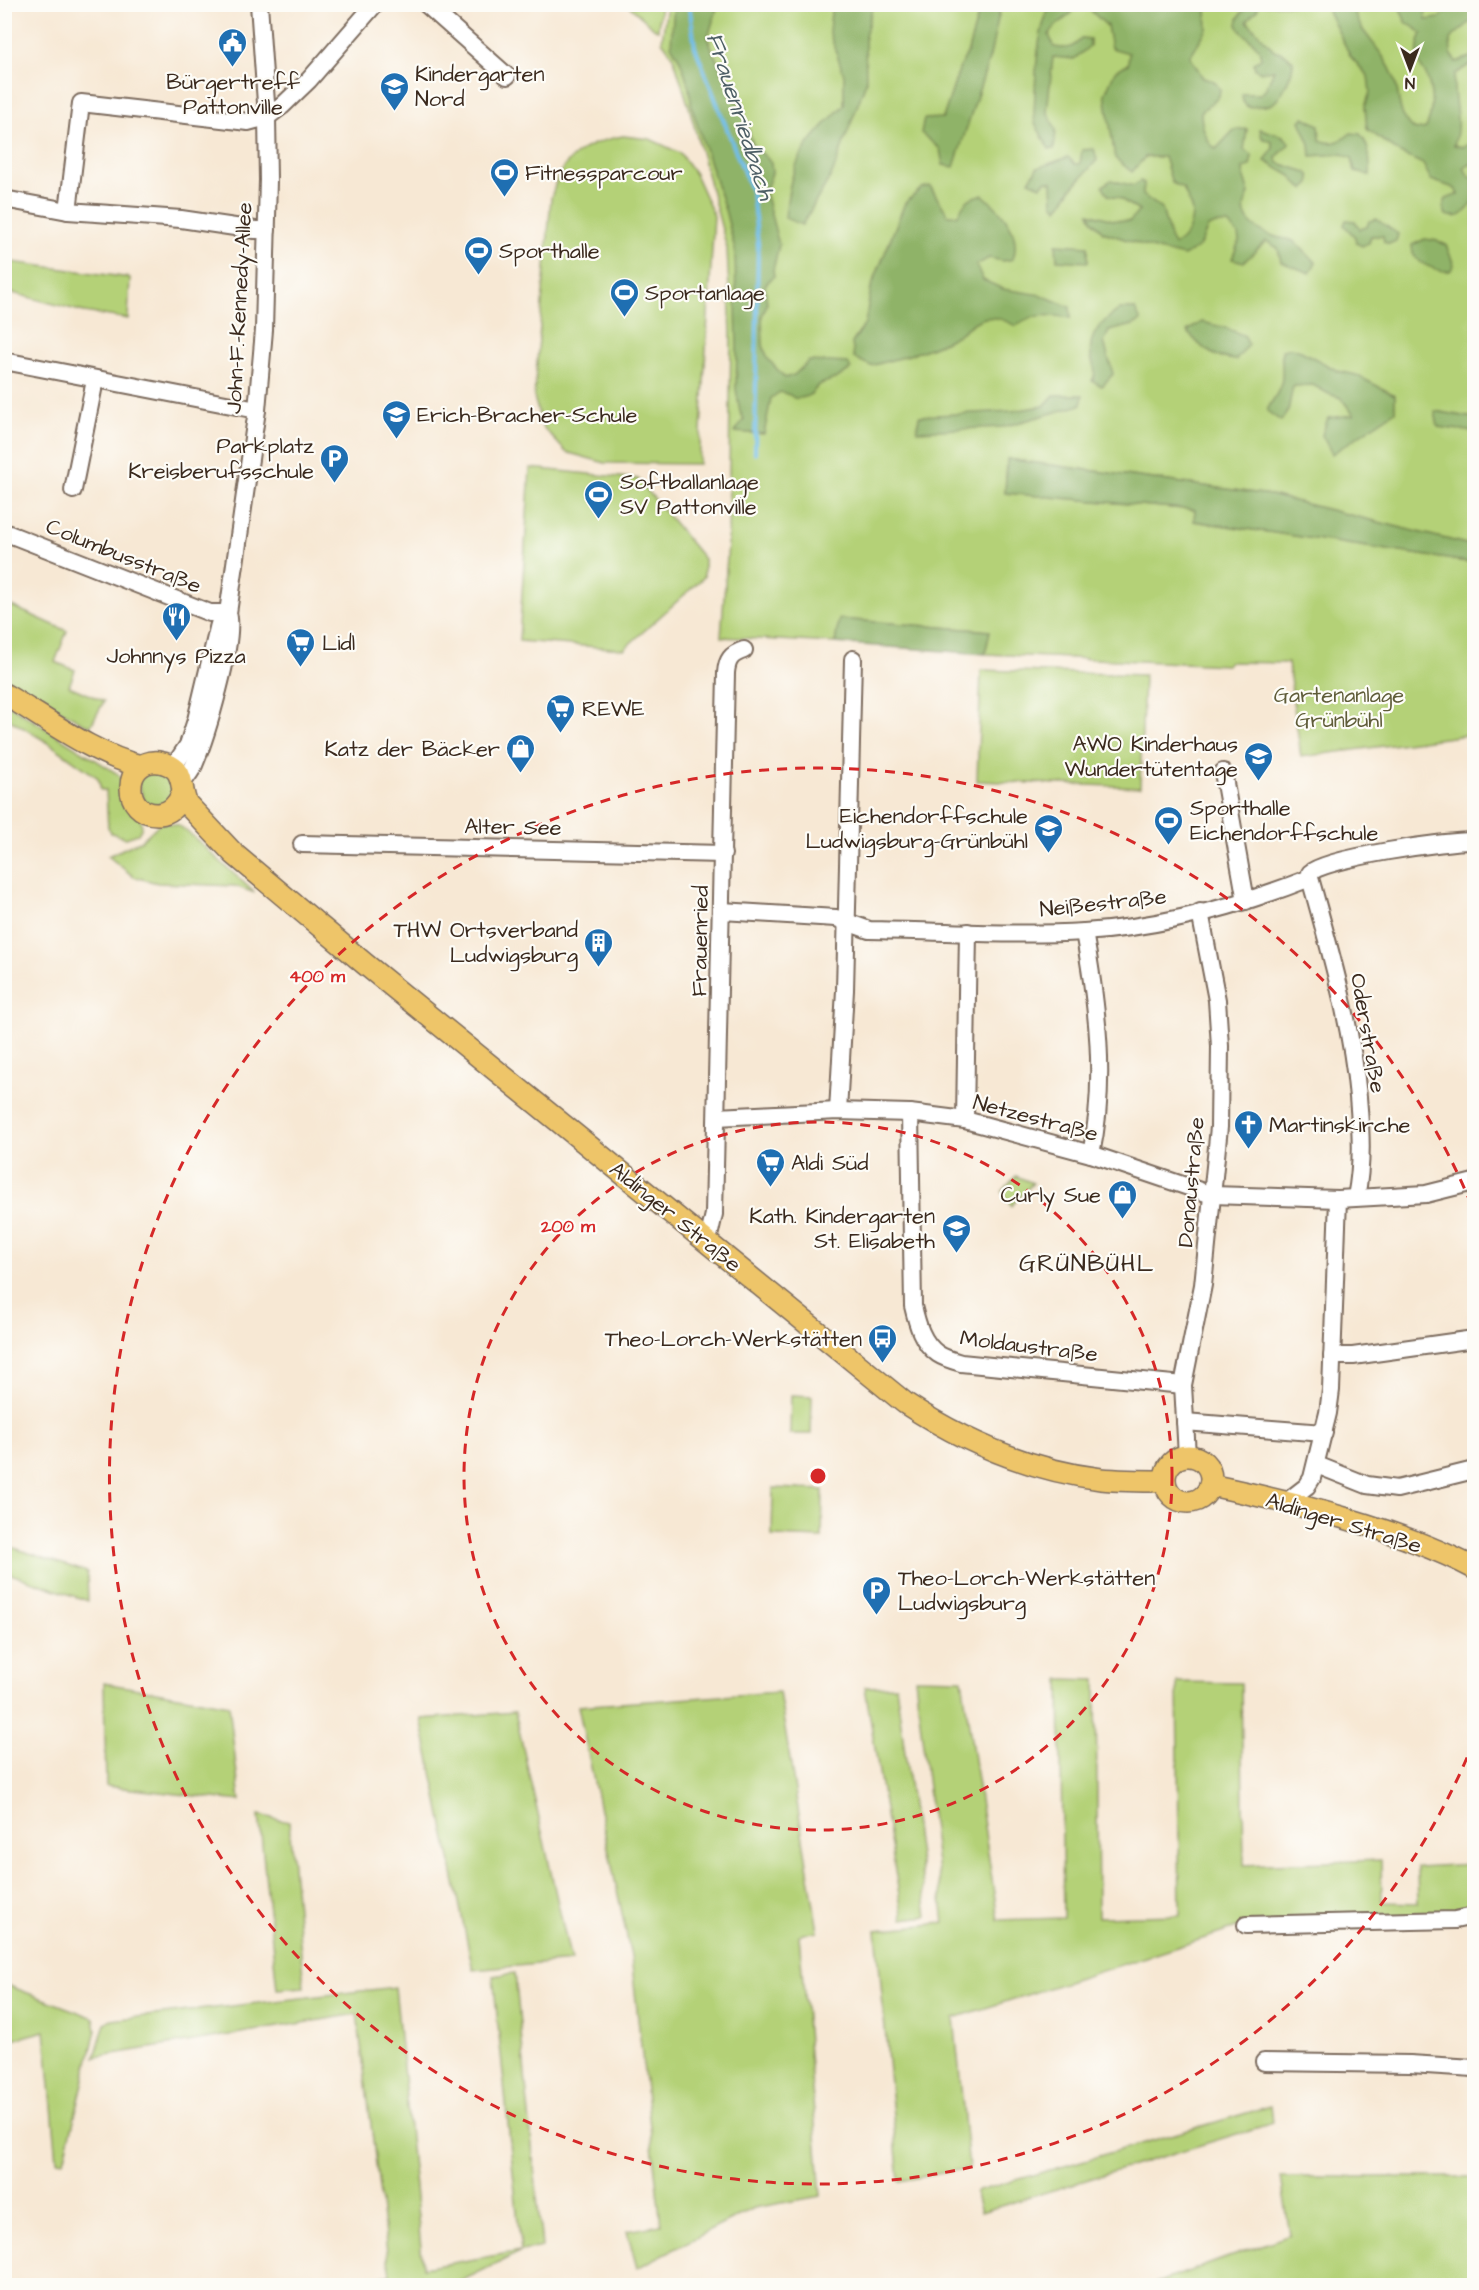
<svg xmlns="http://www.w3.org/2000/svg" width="1479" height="2290" font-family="'Architects Daughter',sans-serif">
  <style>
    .green { fill: #b4d177; stroke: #787e4a; stroke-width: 1.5 }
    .forest { fill: #8fb368; stroke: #656e43; stroke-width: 1.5 }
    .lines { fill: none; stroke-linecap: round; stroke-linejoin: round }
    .stream { stroke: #6fbeea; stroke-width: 4 }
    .minor-casing { stroke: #7d6c5e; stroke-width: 20 }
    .major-casing { stroke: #7d6c5e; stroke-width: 24 }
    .minor { stroke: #fff; stroke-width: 16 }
    .major { stroke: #eec569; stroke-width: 21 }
    .ring { fill: none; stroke: #d62828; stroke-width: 3; stroke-dasharray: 10 8 }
    .labels { text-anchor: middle; stroke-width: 4.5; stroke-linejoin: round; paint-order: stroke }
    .poi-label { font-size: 22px; fill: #3b2a1e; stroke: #fdfcf7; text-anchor: start }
    .street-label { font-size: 22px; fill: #3b2a1e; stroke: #fdfcf7 }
    .park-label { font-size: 22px; fill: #5f5c39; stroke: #fdfcf7 }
    .water-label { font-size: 24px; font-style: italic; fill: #4d5e65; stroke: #fdfcf7 }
    .neighbourhood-label { font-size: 24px; letter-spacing: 1.5px; fill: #3b2a1e; stroke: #fdfcf7 }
    .centre { fill: #d62828; stroke: #fdfcf7; stroke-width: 3 }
    .ring-label { font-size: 18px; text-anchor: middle; font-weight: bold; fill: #d62828; stroke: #fdfcf7; stroke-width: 4.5; stroke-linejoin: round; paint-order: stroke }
  </style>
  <rect width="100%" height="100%" fill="#fdfcf7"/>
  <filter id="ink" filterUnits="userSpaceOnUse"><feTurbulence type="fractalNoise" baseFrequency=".0167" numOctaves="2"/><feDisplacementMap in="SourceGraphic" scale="12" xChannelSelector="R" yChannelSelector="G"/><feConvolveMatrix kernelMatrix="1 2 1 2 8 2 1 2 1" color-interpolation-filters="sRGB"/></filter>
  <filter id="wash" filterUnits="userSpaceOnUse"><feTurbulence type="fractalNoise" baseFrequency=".008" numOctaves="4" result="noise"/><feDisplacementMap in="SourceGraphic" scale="24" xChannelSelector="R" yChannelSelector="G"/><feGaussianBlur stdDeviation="1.35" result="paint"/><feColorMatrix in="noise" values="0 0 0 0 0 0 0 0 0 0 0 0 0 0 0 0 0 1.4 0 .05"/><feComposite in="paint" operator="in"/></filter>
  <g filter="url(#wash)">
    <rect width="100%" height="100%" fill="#f7e8d4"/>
    <g class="green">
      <path d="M667,4L1474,5V546L1270,495L1008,459L1005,492L1195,510L1194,521L1474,563V734L1301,757L1288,663L1228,662L1227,665L985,654L990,631L840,619L835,643L721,637L728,544L731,333L727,248L689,107L673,56L662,41Z"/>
      <path d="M628,5H661L658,30L655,29Z"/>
      <path d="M623,136L650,139L680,153L695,174L714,216L699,464L605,463L566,452L542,426L534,397L551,198C554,190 556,178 561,171C575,149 599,140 623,136Z"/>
      <path d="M4,261L130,278L128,319L84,312L5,291Z"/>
      <path d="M530,468L638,479L704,559V577L624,649L519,641Z"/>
      <path d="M5,603L67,631L55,662L75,670L69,686L104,701L90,727L5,679Z"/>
      <path d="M981,670L1144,675L1140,787L977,781Z"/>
      <path d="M4,702L118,774L140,814L142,827L138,834L126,838L111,833L108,828L106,790H101L98,778L47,742L5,717Z"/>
      <path d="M162,771L173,781L172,801L146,807L138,781L148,772Z"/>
      <path d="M165,823L178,825L188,832L255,893L235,886L158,883L134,877L108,856L142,840L159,824Z"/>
      <path d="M1016,1176L1033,1183L1011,1206L1002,1192Z"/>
      <path d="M791,1395L812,1396L811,1434H790Z"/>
      <path d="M773,1488L823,1490L822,1538L772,1536Z"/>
      <path d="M5,1545L87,1572L88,1601L5,1572Z"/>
      <path d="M915,1678L962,1679L998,1920L1063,1918L1060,1679L1096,1680L1098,1917L1180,1915L1177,1682L1241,1683L1244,1865L1381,1860L1382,1902L1418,1903L1417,1867L1474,1864V1916L1246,1925L954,2018L969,2168L899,2181L876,1930L944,1923Z"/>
      <path d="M104,1683L229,1705L240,1801L106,1786Z"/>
      <path d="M896,1686L927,1916L903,1919L865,1687Z"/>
      <path d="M779,1692L818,1931L799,1935L821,2196L754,2208L637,2268L627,2231L661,2225L631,1956L578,1706Z"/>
      <path d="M515,1712L571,1961L473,1970L421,1719Z"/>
      <path d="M259,1815L289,1822L304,1987L277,1989Z"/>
      <path d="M515,1973L542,2247L522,2251L453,2285H344L390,2275L357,2014L95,2057L105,2023L112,2020L395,1987L423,2268L521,2251L493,1976Z"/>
      <path d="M4,1984L94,2018L96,2030L64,2161L57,2160L45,2031L5,2042Z"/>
      <path d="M1271,2106L1273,2123L981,2212L975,2192Z"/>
      <path d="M1281,2177H1474V2285H1151L1290,2235Z"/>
    </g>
    <g class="forest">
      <path d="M1094,4H1201L1206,9L1207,29L1190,56L1203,78L1214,81L1220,89L1219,96L1201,112C1201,124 1206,143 1216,149L1234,130L1247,129L1244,150L1252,155L1250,166L1243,168L1244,178L1249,194C1235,218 1255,230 1276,237C1282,239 1290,238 1295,242C1302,248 1308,256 1316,262L1310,273L1281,262L1278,248L1266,241L1244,262L1232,259L1239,241L1238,234L1228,224H1216L1208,227L1199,247L1184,256L1158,250L1103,232L1093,221L1089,213L1113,220L1130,221L1139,211L1119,198L1108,195L1103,186L1111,180L1134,186L1140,181L1144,183L1143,195L1162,209L1170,237L1174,245C1186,240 1192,225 1192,212C1191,205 1186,195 1183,188L1172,183L1164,157H1145L1132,172L1115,158L1105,94L1115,71L1128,64L1129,53L1111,48L1107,26L1090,10Z"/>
      <path d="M674,5H718L708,37L713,52L745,117L753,145L771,162L772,173L765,192L779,245L773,270L774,276L765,285L767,304L762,316L763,345L768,359L785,378L794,375L809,361L848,363L851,369L837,378L818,385C812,395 806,399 794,398L790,395L780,392L771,398L764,434L735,432L744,419L740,412L736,389L737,350L735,250L726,213L692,108L688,82L679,58L671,45Z"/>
      <path d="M832,5H873L865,36L866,82L833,172L802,225L785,218C791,159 803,146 844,105V75L829,31Z"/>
      <path d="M981,5H1001L990,56L954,167L943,165L940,149L921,133L924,119L943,118L960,67L968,51Z"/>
      <path d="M1057,5L1076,6C1069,20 1056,21 1049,35L1054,47C1068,49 1072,49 1082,38L1090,39V46L1074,59L1053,57L1047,111L1056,130L1054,149H1049L1035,123L1034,115C1036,80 1035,42 1048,10Z"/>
      <path d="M1249,5L1256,6L1258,9L1247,21L1274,50L1285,54L1293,61C1294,71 1281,99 1272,104C1266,107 1256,106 1248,107L1243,102L1242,94H1261L1265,90L1274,70L1261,72L1255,69L1254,63L1261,58C1260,42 1244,38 1237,25C1237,16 1243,11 1249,5Z"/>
      <path d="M1325,5H1352C1355,13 1358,23 1363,30C1374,45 1387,59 1394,77C1401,96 1396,119 1416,130L1426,128C1433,112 1433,94 1427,77C1425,72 1422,69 1420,65C1415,54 1418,43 1422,33L1406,22L1398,5H1425L1426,20L1439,18L1454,5H1474V19L1450,39L1451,53L1456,62L1474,56V62L1455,74C1450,98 1463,117 1454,145L1463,147L1474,142V162L1464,168L1468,175L1474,178V202C1463,213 1463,220 1446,215L1443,207L1446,199L1459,194L1454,188L1431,180L1423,164L1400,153L1367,129L1365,107L1370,92L1368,76L1351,57Z"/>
      <path d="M1304,117L1319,125L1320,140C1332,146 1341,141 1351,133L1360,134C1370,146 1370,161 1370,175L1355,172L1352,158L1342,154L1311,156L1310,144L1300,121Z"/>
      <path d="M1260,129L1283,136L1290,143L1276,158L1278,163L1306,172L1310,176V184L1304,189L1299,186L1291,176L1265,161L1273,148L1272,142L1262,138Z"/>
      <path d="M1094,149L1097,160L1072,188L1058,209L1053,204L1052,182L1045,181L1041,186L1029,181L1037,168L1068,157L1075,164H1080L1082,150Z"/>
      <path d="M930,186L948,215H958C964,202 969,196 983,195C1002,211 1022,233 1013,259L1003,261L989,258L976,265L983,280L1003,289L1041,295L1070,307L1071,318C1052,315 1032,312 1016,326C1006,321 997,316 985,318C973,320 964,332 954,337C929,351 898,358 871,366L854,358L852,343L865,324L871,288L905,203L922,188Z"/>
      <path d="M1376,219L1398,234L1396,241L1389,244L1384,242L1383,236H1371L1369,243L1362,246L1356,243L1355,237L1344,225L1346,220L1355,221L1360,229L1367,227L1369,221Z"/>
      <path d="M1425,239L1438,241L1446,245L1454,265L1450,271C1440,272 1419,265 1414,255C1413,254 1412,246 1412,245Z"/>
      <path d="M1056,244L1088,246V262L1057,260Z"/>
      <path d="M1120,309H1135L1141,321L1133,325L1109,331L1104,342L1113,374L1102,386L1092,381C1098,372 1093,366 1091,357C1087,334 1103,321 1120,309Z"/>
      <path d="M1202,322L1226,328L1245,336L1248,345L1236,360C1213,358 1202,349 1187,331Z"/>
      <path d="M1291,348L1301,351L1338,371L1356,375L1395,395V411L1332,454L1322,435L1328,418L1354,415L1341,398L1329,394L1313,385L1293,386L1288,411L1281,421L1267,411C1271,401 1278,395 1281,384C1284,375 1281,360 1282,350Z"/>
      <path d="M1054,395H1083L1081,405L1003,427L917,431L919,416L1012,411L1044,406Z"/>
      <path d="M1435,411L1474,418V432L1438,427Z"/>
      <path d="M1007,459L1270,495L1474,546V563L1194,521L1195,510L1005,493Z"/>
      <path d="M839,619L990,631L985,654L835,643Z"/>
    </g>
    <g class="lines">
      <path class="stream" d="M689,4L695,47L752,193L758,243L755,454"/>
    </g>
  </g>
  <g filter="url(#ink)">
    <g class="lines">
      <defs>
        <g id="minor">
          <path d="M426,4L507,76"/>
          <path d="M4,199L68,211L181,219L255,230H267"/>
          <path d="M68,211L81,103L248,122L267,117L282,106L309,80L375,4"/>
          <path d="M4,361L257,410"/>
          <path d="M73,490L95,380"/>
          <path d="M4,532L210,613H228"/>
          <path d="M169,765L178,760L188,745L196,720L218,628L220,621L228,613"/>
          <path d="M1223,772L1246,901"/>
          <path d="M182,784C186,777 191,772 194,765C206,737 236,639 228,613L257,410L264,330L268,180L267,117L259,4"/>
          <path d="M302,844L723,854"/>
          <path d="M1310,878C1330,950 1351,1021 1358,1097C1361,1131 1363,1163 1356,1197"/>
          <path d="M722,911L836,918L869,930C940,931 1013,936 1084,932C1161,927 1239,906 1310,878V873C1325,858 1450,840 1474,841"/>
          <path d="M1084,932C1097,1004 1107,1081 1091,1154"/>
          <path d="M838,1111L845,990L853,659"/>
          <path d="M910,1113L913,1306C917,1323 922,1343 938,1354C944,1358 954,1361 961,1363L1183,1385"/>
          <path d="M717,1117L838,1111L910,1113L965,1120L1091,1154L1212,1195L1338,1199"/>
          <path d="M965,1120L968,932"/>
          <path d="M708,1241L714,1214L726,673C727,660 731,654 744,650"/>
          <path d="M1332,1356H1353L1474,1339"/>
          <path d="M1185,1422L1324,1433"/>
          <path d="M1187,1456L1183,1385L1203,1285L1219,1127L1220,1046L1217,1000L1200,912"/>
          <path d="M1317,1465L1367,1485L1397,1489L1474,1470"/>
          <path d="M1285,1503L1307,1486L1312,1478L1328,1413L1331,1390L1338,1199L1426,1194L1474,1182"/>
          <path d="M1246,1925L1455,1920L1474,1916"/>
          <path d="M1264,2062L1410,2064L1474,2068"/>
        </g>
        <g id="major">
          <path d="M4,694C47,719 94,755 141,766"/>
          <path d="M182,794C178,804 171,813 159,814C121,816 122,758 159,762C165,763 171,765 176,770C184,779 181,793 187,804L234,854L365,964L905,1403C964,1442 1030,1470 1101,1479C1122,1481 1144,1481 1165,1481"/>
          <circle cx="1188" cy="1479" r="23"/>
          <path d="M1210,1485C1296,1503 1397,1528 1474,1568"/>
        </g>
      </defs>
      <use href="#minor" class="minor-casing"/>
      <use href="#major" class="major-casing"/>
      <use href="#minor" class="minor"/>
      <use href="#major" class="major"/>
    </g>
  </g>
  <g class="ring">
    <circle cx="818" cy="1476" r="354"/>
    <path d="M1474 1741A708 708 0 1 1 1474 1211"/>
  </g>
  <defs>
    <symbol id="civic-pin" viewBox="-11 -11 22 30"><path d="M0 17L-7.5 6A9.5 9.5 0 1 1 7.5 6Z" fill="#1f6fb2" stroke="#fdfcf7"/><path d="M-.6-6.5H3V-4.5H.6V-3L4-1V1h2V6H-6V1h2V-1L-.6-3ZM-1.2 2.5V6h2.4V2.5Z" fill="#fff"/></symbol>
    <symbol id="school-pin" viewBox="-11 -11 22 30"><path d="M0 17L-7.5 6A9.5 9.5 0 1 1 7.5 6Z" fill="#1f6fb2" stroke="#fdfcf7"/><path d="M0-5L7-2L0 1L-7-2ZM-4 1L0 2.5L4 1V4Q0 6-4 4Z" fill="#fff"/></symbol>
    <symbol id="stadium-pin" viewBox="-11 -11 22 30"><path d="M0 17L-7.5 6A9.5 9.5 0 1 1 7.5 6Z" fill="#1f6fb2" stroke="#fdfcf7"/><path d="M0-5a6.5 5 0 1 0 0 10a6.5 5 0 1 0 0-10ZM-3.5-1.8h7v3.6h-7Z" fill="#fff"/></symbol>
    <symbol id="parking-pin" viewBox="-11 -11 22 30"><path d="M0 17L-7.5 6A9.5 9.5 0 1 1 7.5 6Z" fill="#1f6fb2" stroke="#fdfcf7"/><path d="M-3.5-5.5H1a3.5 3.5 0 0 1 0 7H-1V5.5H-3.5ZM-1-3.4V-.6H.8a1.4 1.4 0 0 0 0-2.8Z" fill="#fff"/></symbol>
    <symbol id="restaurant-pin" viewBox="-11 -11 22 30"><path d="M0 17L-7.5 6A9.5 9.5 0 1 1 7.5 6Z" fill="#1f6fb2" stroke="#fdfcf7"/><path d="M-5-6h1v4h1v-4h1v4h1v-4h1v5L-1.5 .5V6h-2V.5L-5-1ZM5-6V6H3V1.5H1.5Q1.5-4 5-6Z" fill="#fff"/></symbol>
    <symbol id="supermarket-pin" viewBox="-11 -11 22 30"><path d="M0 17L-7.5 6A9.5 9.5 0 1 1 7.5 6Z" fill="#1f6fb2" stroke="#fdfcf7"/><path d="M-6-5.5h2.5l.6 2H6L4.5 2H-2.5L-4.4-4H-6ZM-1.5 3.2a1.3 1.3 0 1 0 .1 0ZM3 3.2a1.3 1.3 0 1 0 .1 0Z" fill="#fff"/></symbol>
    <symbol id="shop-pin" viewBox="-11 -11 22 30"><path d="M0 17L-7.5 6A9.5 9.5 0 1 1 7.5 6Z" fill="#1f6fb2" stroke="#fdfcf7"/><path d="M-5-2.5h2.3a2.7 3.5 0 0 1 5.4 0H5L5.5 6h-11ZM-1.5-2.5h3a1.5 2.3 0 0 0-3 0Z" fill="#fff"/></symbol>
    <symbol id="building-pin" viewBox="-11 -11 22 30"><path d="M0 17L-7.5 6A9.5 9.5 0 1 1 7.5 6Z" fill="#1f6fb2" stroke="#fdfcf7"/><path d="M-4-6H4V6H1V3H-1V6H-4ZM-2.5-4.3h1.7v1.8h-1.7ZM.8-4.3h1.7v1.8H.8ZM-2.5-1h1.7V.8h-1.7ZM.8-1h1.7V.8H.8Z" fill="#fff"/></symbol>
    <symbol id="church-pin" viewBox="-11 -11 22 30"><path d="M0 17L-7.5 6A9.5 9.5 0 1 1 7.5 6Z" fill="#1f6fb2" stroke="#fdfcf7"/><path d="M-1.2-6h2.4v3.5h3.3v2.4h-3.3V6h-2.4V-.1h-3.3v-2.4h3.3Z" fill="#fff"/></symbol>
    <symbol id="bus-pin" viewBox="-11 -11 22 30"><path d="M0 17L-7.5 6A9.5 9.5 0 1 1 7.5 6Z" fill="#1f6fb2" stroke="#fdfcf7"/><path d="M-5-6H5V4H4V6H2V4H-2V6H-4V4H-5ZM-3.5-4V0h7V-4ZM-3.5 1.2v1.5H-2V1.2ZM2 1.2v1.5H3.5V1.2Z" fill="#fff"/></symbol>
  </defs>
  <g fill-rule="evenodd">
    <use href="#civic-pin" x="216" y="26" width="33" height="45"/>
    <use href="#school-pin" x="378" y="70" width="33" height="45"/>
    <use href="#stadium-pin" x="488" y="156" width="33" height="45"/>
    <use href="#stadium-pin" x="462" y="234" width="33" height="45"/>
    <use href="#stadium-pin" x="608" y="276" width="33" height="45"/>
    <use href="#school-pin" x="380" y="398" width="33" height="45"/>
    <use href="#parking-pin" x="318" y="442" width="33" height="45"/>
    <use href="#stadium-pin" x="582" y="478" width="33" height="45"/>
    <use href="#restaurant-pin" x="160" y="600" width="33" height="45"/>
    <use href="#supermarket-pin" x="284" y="626" width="33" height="45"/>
    <use href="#supermarket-pin" x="544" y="692" width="33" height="45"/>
    <use href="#shop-pin" x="504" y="732" width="33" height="45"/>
    <use href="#school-pin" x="1242" y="740" width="33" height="45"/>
    <use href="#stadium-pin" x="1152" y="804" width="33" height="45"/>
    <use href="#school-pin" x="1032" y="812" width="33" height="45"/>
    <use href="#building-pin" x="582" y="926" width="33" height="45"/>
    <use href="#church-pin" x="1232" y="1108" width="33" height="45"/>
    <use href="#supermarket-pin" x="754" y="1146" width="33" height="45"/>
    <use href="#shop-pin" x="1106" y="1178" width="33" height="45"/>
    <use href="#school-pin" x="940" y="1212" width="33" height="45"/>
    <use href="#bus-pin" x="866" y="1322" width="33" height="45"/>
    <use href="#parking-pin" x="860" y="1574" width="33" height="45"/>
  </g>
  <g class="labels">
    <g class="poi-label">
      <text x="415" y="81">Kindergarten<tspan x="415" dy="25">Nord</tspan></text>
      <text x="233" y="89" text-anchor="middle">Bürgertreff<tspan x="233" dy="25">Pattonville</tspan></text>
      <text x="525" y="180">Fitnessparcour</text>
      <text x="499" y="258">Sporthalle</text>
      <text x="645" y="300">Sportanlage</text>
      <text x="417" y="422">Erich-Bracher-Schule</text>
      <text x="314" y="453" text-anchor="end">Parkplatz<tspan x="314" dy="25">Kreisberufsschule</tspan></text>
      <text x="620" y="489">Softballanlage<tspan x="620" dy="25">SV Pattonville</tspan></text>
      <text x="322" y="650">Lidl</text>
      <text x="176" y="663" text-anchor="middle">Johnnys Pizza</text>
      <text x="582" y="716">REWE</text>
      <text x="1238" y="751" text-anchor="end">AWO Kinderhaus<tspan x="1238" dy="25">Wundertütentage</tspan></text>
      <text x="500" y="756" text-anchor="end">Katz der Bäcker</text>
      <text x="1190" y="815">Sporthalle<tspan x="1190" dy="25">Eichendorffschule</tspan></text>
      <text x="1028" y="823" text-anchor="end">Eichendorffschule<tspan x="1028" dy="25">Ludwigsburg-Grünbühl</tspan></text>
      <text x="578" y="937" text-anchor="end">THW Ortsverband<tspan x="578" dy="25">Ludwigsburg</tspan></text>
      <text x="1269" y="1132">Martinskirche</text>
      <text x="791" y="1170">Aldi Süd</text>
      <text x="1101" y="1202" text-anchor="end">Curly Sue</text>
      <text x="935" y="1223" text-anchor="end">Kath. Kindergarten<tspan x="935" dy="25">St. Elisabeth</tspan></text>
      <text x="862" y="1346" text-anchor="end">Theo-Lorch-Werkstätten</text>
      <text x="898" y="1585">Theo-Lorch-Werkstätten<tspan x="898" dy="25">Ludwigsburg</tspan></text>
    </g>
    <g class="street-label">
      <text transform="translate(238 308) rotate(-87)" y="8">John-F.-Kennedy-Allee</text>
      <text transform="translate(124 555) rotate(22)" y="8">Columbusstraße</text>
      <text transform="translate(513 826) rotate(1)" y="8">Alter See</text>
      <text transform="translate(1103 902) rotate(-6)" y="8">Neißestraße</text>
      <text transform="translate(699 941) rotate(-89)" y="8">Frauenried</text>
      <text transform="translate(1369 1033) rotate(80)" y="8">Oderstraße</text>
      <text transform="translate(1036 1117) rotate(15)" y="8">Netzestraße</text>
      <text transform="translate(1190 1182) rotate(-85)" y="8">Donaustraße</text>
      <text transform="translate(676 1216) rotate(39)" y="8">Aldinger Straße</text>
      <text transform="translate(1029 1345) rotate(7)" y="8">Moldaustraße</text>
      <text transform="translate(1344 1522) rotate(17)" y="8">Aldinger Straße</text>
    </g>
    <g class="park-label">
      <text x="1339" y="702">Gartenanlage<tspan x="1339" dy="25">Grünbühl</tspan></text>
    </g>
    <g class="water-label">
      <text transform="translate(741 116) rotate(72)" y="8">Frauenriedbach</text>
    </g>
    <g class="neighbourhood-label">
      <text x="1087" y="1271">GRÜNBÜHL</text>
    </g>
  </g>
  <circle cx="818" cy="1476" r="9" class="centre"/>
  <g class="ring-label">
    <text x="317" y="982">400 m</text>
    <text x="568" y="1232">200 m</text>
  </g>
  <rect width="1479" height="2290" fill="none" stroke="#fdfcf7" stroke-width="24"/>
  <g transform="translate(1410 69) rotate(180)" stroke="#fdfcf7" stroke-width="4.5" paint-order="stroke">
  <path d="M0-4.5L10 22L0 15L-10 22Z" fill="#3b2a1e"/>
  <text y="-9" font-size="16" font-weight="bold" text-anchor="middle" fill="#3b2a1e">N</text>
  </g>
</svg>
